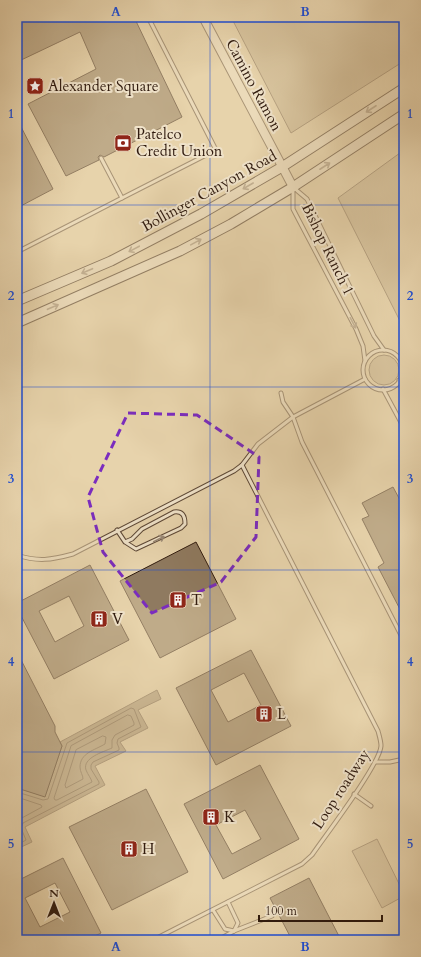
<svg xmlns="http://www.w3.org/2000/svg" width="421" height="957" font-family="Cardo,serif">
  <style>
    .green { fill: #c8b491; stroke: #7c6750 }
    .water { fill: #a89476; stroke: #78634c }
    .lines { fill: none; stroke-linecap: round; stroke-linejoin: round }
    .shore { stroke: #6c5742; stroke-width: 1 }
    .building { fill: #8f7a60; stroke: #2f1a0e; fill-rule: evenodd }
    .service-casing { stroke: #5d4836; stroke-width: 5 }
    .tertiary-casing { stroke: #5d4836; stroke-width: 10 }
    .secondary-casing { stroke: #2f1a0e; stroke-width: 11 }
    .service { stroke: #efe2c9; stroke-width: 3 }
    .tertiary { stroke: #efe2c9; stroke-width: 8 }
    .secondary { stroke: #efe2c9; stroke-width: 9 }
    .oneway { stroke: #998875 }
    .marked { fill: none; stroke: #7b2cbf; stroke-width: 3; stroke-dasharray: 8 5; stroke-linejoin: round }
    .grid { fill: none; stroke: #1d4ed8; stroke-width: 1; stroke-opacity: 0.55 }
    .labels { text-anchor: middle; stroke-width: 4; stroke-linejoin: round; paint-order: stroke }
    .street-label { font-size: 15px; fill: #2f1a0e; stroke: #efe2c9 }
    .poi-label { font-size: 15px; fill: #2f1a0e; stroke: #efe2c9; text-anchor: start }
    .neatline { fill: none; stroke: #1d4ed8; stroke-width: 1.5 }
    .grid-label { font-size: 13px; text-anchor: middle; font-weight: bold; fill: #1d4ed8 }
  </style>
  <rect width="100%" height="100%" fill="#e7d3ac"/>
  <filter id="stains"><feTurbulence type="fractalNoise" baseFrequency=".005" numOctaves="4"/><feColorMatrix values="0 0 0 0 .2 0 0 0 0 .09 0 0 0 0 .02 0 0 0 .5 -.17"/></filter>
  <radialGradient id="worn" r=".72"><stop offset=".6" stop-color="#630" stop-opacity="0"/><stop offset="1" stop-color="#630" stop-opacity=".3"/></radialGradient>
  <g class="green">
    <path d="M231,17H404V61L291,133Z"/>
    <path d="M404,150V329L338,198Z"/>
    <circle cx="384" cy="370" r="15"/>
    <path d="M377,839L404,894V896L382,908L352,851Z"/>
  </g>
  <path class="water" d="M157,690L161,699L138,710L148,728L120,742L126,751L95,766L105,785L25,827L32,842L17,849V788L45,796L62,746L60,742Z"/>
  <g class="lines">
    <g class="shore">
      <path d="M128,715L131,716L134,723V725L115,735L112,740V748C103,752 82,758 86,770C88,775 91,778 92,782L57,800H55L54,798L71,746Z"/>
      <path d="M103,736L106,737L105,744C95,750 80,753 80,767C80,772 83,775 83,779L66,788L65,785L76,750Z"/>
      <path d="M17,792L43,800L48,799L67,743L131,708L134,709L141,727L118,739L117,743L119,748V750L93,762L91,765V769L99,782V784L23,823L21,828L26,840L17,845"/>
      <path d="M17,797L41,805L42,807L20,819L17,824"/>
    </g>
  </g>
  <g class="building">
    <path d="M17,17H134L182,117L104,157L100,155L98,157L99,160L66,176L28,104L96,69L80,32L17,62Z"/>
    <path d="M17,119L53,189L17,208Z"/>
    <path d="M393,487L400,500L404,498V617L378,567L384,563L362,519L369,516L362,503Z"/>
    <path d="M196,542L236,619L160,658L120,581Z"/>
    <path d="M90,565L129,640L54,679L17,608V603ZM69,596L84,626L55,642L39,611Z"/>
    <path d="M251,650L291,726L216,765L176,688ZM244,673L261,705L228,722L211,690Z"/>
    <path d="M17,652L55,726V732L62,746L45,797L17,788Z"/>
    <path d="M260,765L299,839L223,879L184,804ZM245,810L261,839L232,854L216,825Z"/>
    <path d="M146,789L188,872L112,910L69,827Z"/>
    <path d="M63,858L101,933L87,940H17V881ZM55,883L70,912L40,927L25,898Z"/>
    <path d="M309,878L341,940H292L270,898Z"/>
  </g>
  <g class="lines">
    <defs>
      <g id="service">
        <path d="M294,188L307,199L374,336L384,350"/>
        <path d="M293,189V209L356,329L363,346L365,361"/>
        <path d="M122,198L216,150L148,17"/>
        <path d="M17,252L122,198L101,158"/>
        <circle cx="383" cy="370" r="20"/>
        <path d="M399,380L403,386L404,392"/>
        <path d="M383,389L404,428"/>
        <path d="M281,393L283,402L293,417L302,442L404,641"/>
        <path d="M117,530L125,542L136,549L181,528L185,524C185,515 182,511 174,512L142,529L132,539L125,542"/>
        <path d="M17,555C38,562 51,560 73,554L234,471L242,465L258,444L293,417L365,379"/>
        <path d="M375,762H390L404,759"/>
        <path d="M354,794L371,806"/>
        <path d="M228,902L238,923L234,931"/>
        <path d="M213,910L225,929L234,931"/>
        <path d="M153,940L302,864L312,855C325,836 380,764 381,746C381,741 379,735 378,731L242,465"/>
        <path d="M218,940L234,931L272,916"/>
      </g>
      <path id="tertiary" d="M203,17L293,187"/>
      <g id="secondary">
        <path d="M17,301L111,261L201,214L282,167L404,88"/>
        <path d="M17,323L180,251L231,224L293,187L404,114"/>
      </g>
    </defs>
    <use href="#service" class="service-casing"/>
    <use href="#tertiary" class="tertiary-casing"/>
    <use href="#secondary" class="secondary-casing"/>
    <use href="#service" class="service"/>
    <use href="#tertiary" class="tertiary"/>
    <use href="#secondary" class="secondary"/>
  </g>
  <defs><path id="oneway-shaft" d="M-6 0H5M1.5-3L5.5 0L1.5 3" fill="none" stroke-width="1.6" stroke-linecap="round" stroke-linejoin="round"/></defs>
  <g class="oneway">
    <use href="#oneway-shaft" transform="translate(371 109) rotate(147)"/>
    <use href="#oneway-shaft" transform="translate(325 166) rotate(-33)"/>
    <use href="#oneway-shaft" transform="translate(248 186) rotate(150)"/>
    <use href="#oneway-shaft" transform="translate(196 242) rotate(-29)"/>
    <use href="#oneway-shaft" transform="translate(134 249) rotate(152)"/>
    <use href="#oneway-shaft" transform="translate(87 271) rotate(157)"/>
    <use href="#oneway-shaft" transform="translate(53 307) rotate(-23)"/>
    <use href="#oneway-shaft" transform="translate(353 323) rotate(62)"/>
    <use href="#oneway-shaft" transform="translate(159 539) rotate(-27)"/>
  </g>
  <path d="M0 0H421V957H0ZM128,413L197,415L259,457L256,537L221,582L152,613L103,552L88,497Z" fill="#e7d3ac" fill-opacity=".55" fill-rule="evenodd"/>
  <path class="marked" d="M128,413L197,415L259,457L256,537L221,582L152,613L103,552L88,497Z"/>
  <path class="grid" d="M210,17V940M17,205H404M17,387H404M17,570H404M17,752H404"/>
  <defs>
    <symbol id="sight-square" viewBox="-11 -11 22 22"><rect x="-9" y="-9" width="18" height="18" rx="4" fill="#8f2418" stroke="#efe2c9"/><path d="M0-6L1.8-2.2L6-1.7L2.9 1.2L3.7 5.4L0 3.3L-3.7 5.4L-2.9 1.2L-6-1.7L-1.8-2.2Z" fill="#fff"/></symbol>
    <symbol id="bank-square" viewBox="-11 -11 22 22"><rect x="-9" y="-9" width="18" height="18" rx="4" fill="#8f2418" stroke="#efe2c9"/><path d="M-6-4H6V4H-6ZM0-2.3a2.3 2.3 0 1 0 0 4.6a2.3 2.3 0 1 0 0-4.6Z" fill="#fff"/></symbol>
    <symbol id="building-square" viewBox="-11 -11 22 22"><rect x="-9" y="-9" width="18" height="18" rx="4" fill="#8f2418" stroke="#efe2c9"/><path d="M-4-6H4V6H1V3H-1V6H-4ZM-2.5-4.3h1.7v1.8h-1.7ZM.8-4.3h1.7v1.8H.8ZM-2.5-1h1.7V.8h-1.7ZM.8-1h1.7V.8H.8Z" fill="#fff"/></symbol>
  </defs>
  <g fill-rule="evenodd">
    <use href="#sight-square" x="25" y="76" width="20" height="20"/>
    <use href="#bank-square" x="113" y="133" width="20" height="20"/>
    <use href="#building-square" x="168" y="590" width="20" height="20"/>
    <use href="#building-square" x="89" y="609" width="20" height="20"/>
    <use href="#building-square" x="254" y="704" width="20" height="20"/>
    <use href="#building-square" x="201" y="807" width="20" height="20"/>
    <use href="#building-square" x="119" y="839" width="20" height="20"/>
  </g>
  <g class="labels">
    <g class="street-label">
      <text transform="translate(254 85) rotate(62)" y="5">Camino Ramon</text>
      <text transform="translate(209 191) rotate(-29)" y="5">Bollinger Canyon Road</text>
      <text transform="translate(328 249) rotate(64)" y="5">Bishop Ranch 1</text>
      <text transform="translate(341 789) rotate(-57)" y="5">Loop roadway</text>
    </g>
    <g class="poi-label">
      <text x="48" y="91">Alexander Square</text>
      <text x="136" y="139">Patelco<tspan x="136" dy="17">Credit Union</tspan></text>
      <text x="191" y="605">T</text>
      <text x="112" y="624">V</text>
      <text x="277" y="719">L</text>
      <text x="224" y="822">K</text>
      <text x="142" y="854">H</text>
    </g>
  </g>
  <rect width="421" height="957" fill="none" stroke="#e7d3ac" stroke-width="44"/>
  <g transform="translate(54 903)" stroke="#efe2c9" stroke-width="3" paint-order="stroke">
  <path d="M0-3L7 15L0 10L-7 15Z" fill="#2f1a0e"/>
  <text y="-6" font-size="11" font-weight="bold" text-anchor="middle" fill="#2f1a0e">N</text>
  </g>
  <path d="M259 915v6h123v-6" fill="none" stroke="#2f1a0e" stroke-width="2"/>
  <text x="265" y="915" font-size="12" fill="#2f1a0e" stroke="#efe2c9" stroke-width="3" paint-order="stroke">100 m</text>
  <rect x="22" y="22" width="377" height="913" class="neatline"/>
  <g class="grid-label">
    <text x="116" y="16">A</text>
    <text x="305" y="16">B</text>
    <text x="11" y="118">1</text>
    <text x="410" y="118">1</text>
    <text x="11" y="300">2</text>
    <text x="410" y="300">2</text>
    <text x="11" y="483">3</text>
    <text x="410" y="483">3</text>
    <text x="11" y="666">4</text>
    <text x="410" y="666">4</text>
    <text x="11" y="848">5</text>
    <text x="410" y="848">5</text>
    <text x="116" y="951">A</text>
    <text x="305" y="951">B</text>
  </g>
  <rect width="100%" height="100%" filter="url(#stains)"/>
  <rect width="100%" height="100%" fill="url(#worn)"/>
</svg>
